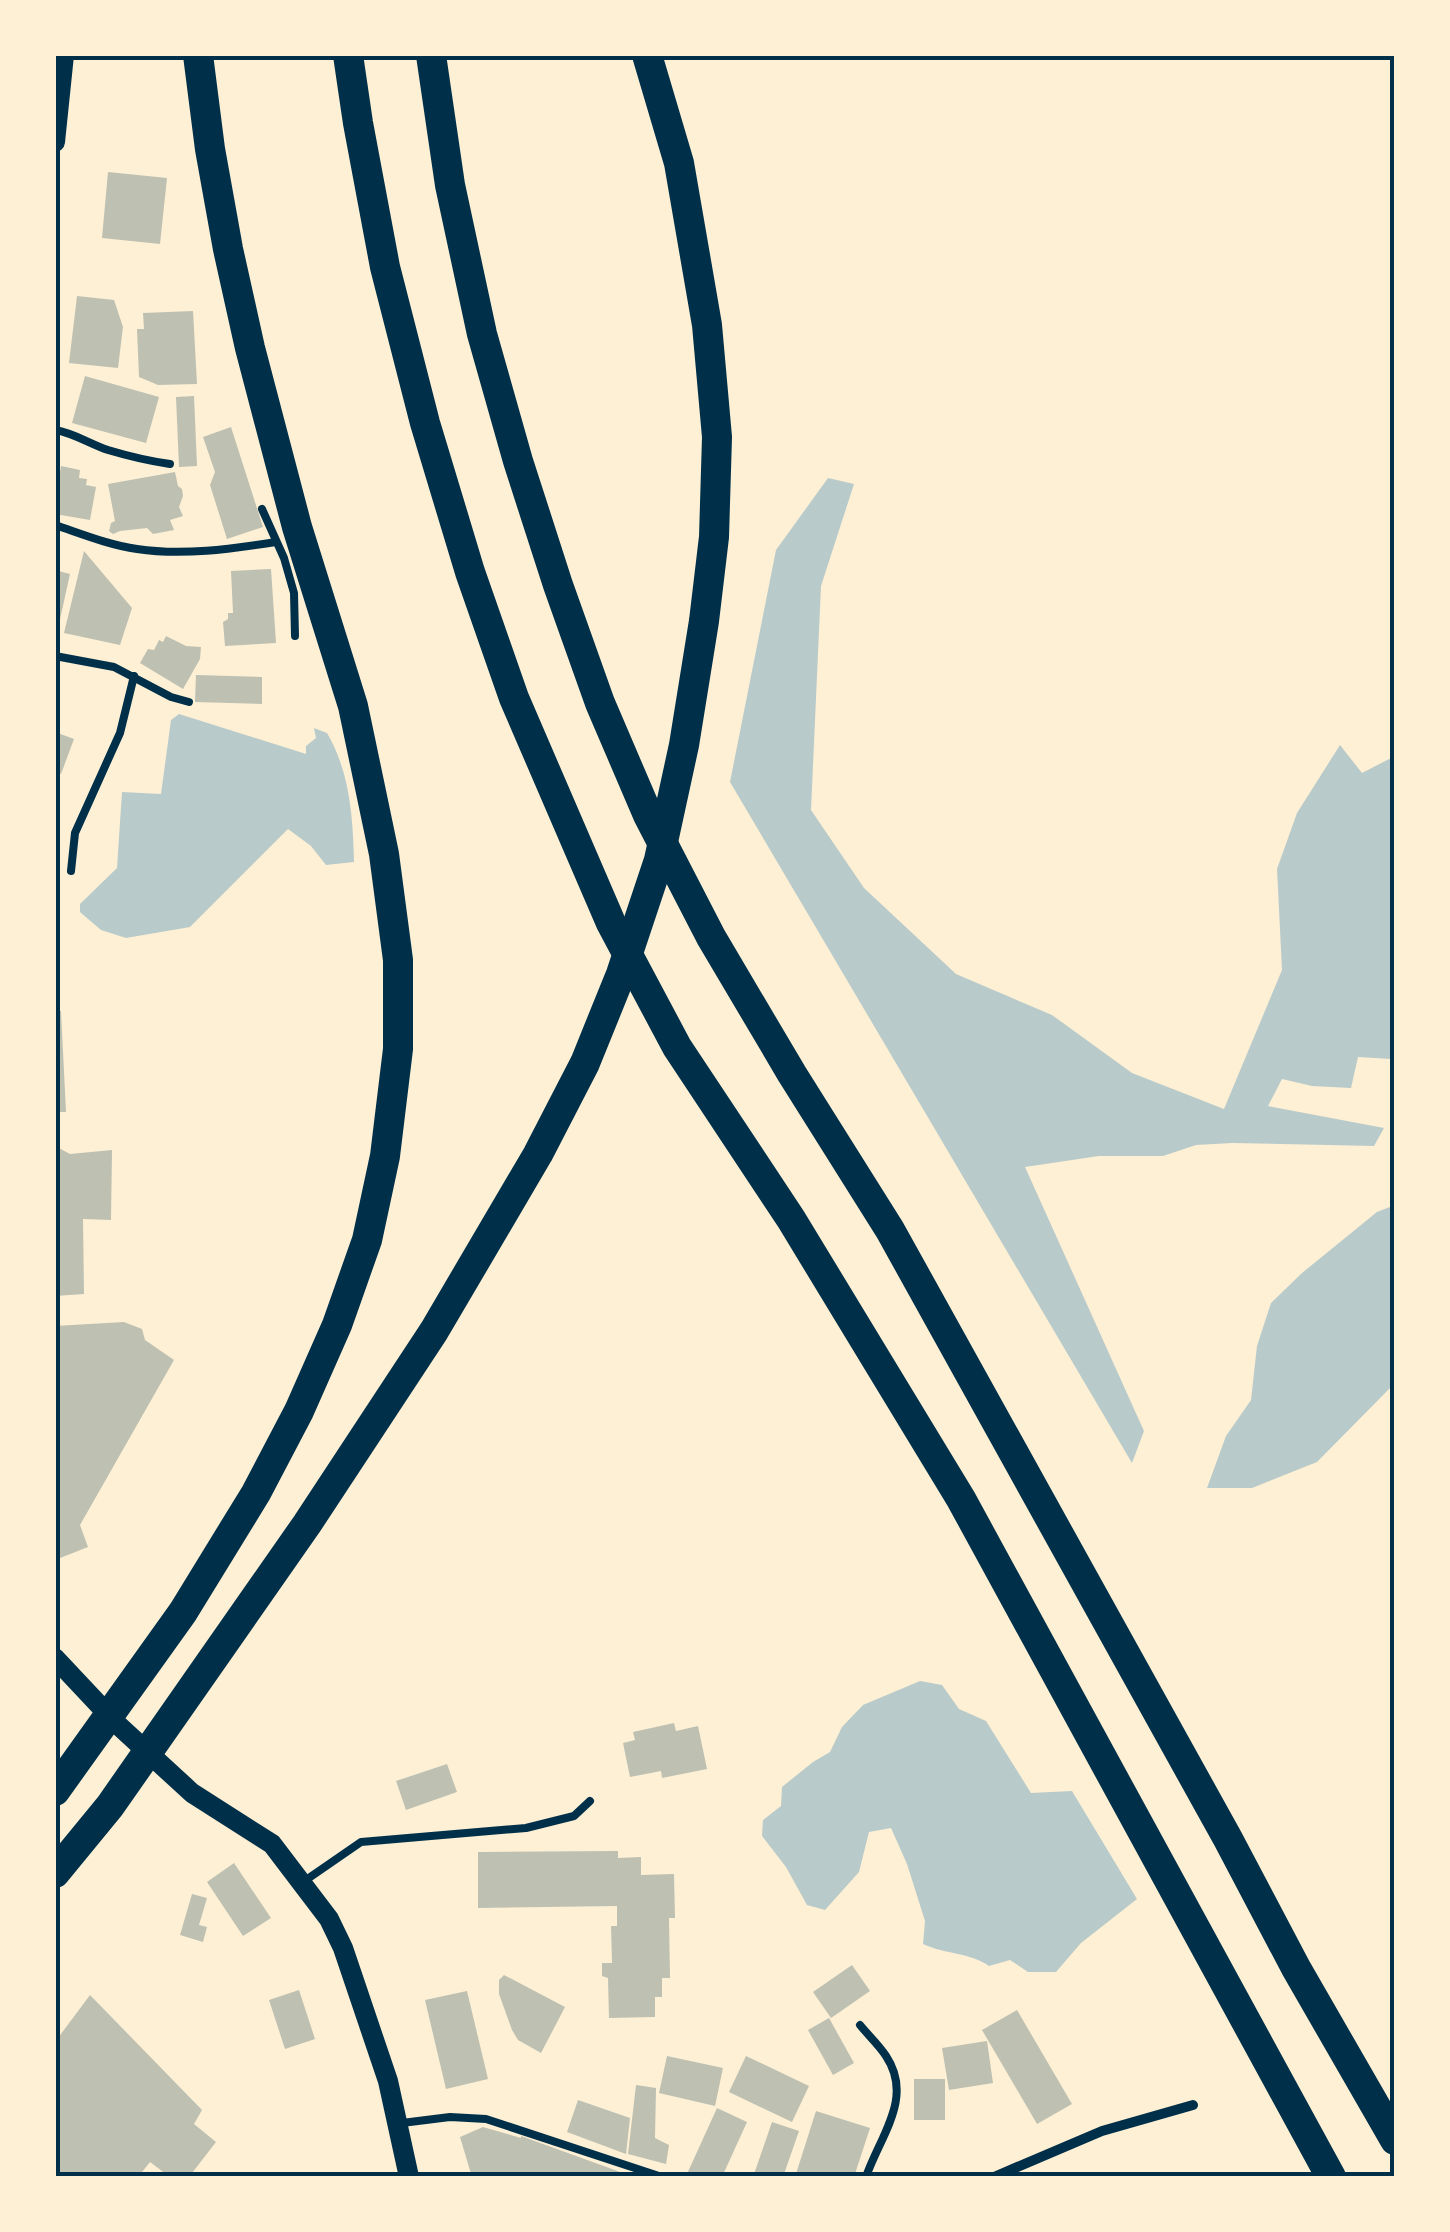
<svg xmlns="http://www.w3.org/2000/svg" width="1450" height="2232" font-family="'IBM Plex Sans',sans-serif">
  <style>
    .green { fill: #b9caca }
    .building { fill: #bec0b2 }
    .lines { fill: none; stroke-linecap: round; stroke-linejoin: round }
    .service { stroke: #003049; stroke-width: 8 }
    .minor { stroke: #003049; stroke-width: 10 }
    .secondary { stroke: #003049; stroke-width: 20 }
    .motorway { stroke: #003049; stroke-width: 30 }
    .neatline { fill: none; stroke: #003049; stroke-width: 4 }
  </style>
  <rect width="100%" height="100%" fill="#fdf0d5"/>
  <g class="green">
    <path d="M828,478L854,484L821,586L811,810L864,888L956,974L1052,1015L1132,1073L1224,1109L1282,970L1277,869L1297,813L1340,745L1362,773L1395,756V1079L1391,1059L1358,1057L1351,1088L1312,1086L1282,1079L1268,1106L1384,1128L1374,1146L1232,1143L1196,1145L1163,1156H1099L1025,1167L1144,1431L1132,1463L730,782L776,550Z"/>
    <path d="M179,714L306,754V746L316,738L314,728L327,733C350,772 353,818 354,862L326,865L311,846L288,829L190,927L126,938L101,930L80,912V904L117,868L122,792L161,794L171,720Z"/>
    <path d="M1395,1205V1383L1317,1462L1252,1488H1207L1226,1436L1251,1400L1257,1346L1271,1303L1302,1273L1377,1212Z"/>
    <path d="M920,1681L942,1685L959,1709L986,1721L1031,1793L1072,1791L1137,1899L1081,1943L1056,1972H1028L1010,1960L989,1966C969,1952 947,1955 923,1944L925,1921L907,1864L891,1828L869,1832L859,1872L825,1910L807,1905L786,1867L762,1836L763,1820L781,1806L782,1787L813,1762L830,1752L842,1727L863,1705Z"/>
  </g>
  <g class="building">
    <path d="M108,172L167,178L160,244L102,238Z"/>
    <path d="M77,296L114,300L123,327L118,368L69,363Z"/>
    <path d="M193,311L197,384L158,385L139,377L137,329H144L143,313Z"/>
    <path d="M85,376L159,397L146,443L72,423Z"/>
    <path d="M194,396L197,466L179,467L176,397Z"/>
    <path d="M231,427L263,527L227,539L210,485L215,472L203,437Z"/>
    <path d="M61,466L80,470L79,478L87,479L86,485L96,487L90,520L55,514V478H59Z"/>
    <path d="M175,472L178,486L182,489L183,496L179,507L183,516L170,520L174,530L153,534L147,528L120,531L113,534L109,531L111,523L115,521L108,484Z"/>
    <path d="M84,551L132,608L120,645L64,633Z"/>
    <path d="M271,569L276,643L225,646L223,622L228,619V613H233L231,571Z"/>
    <path d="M55,570L70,574L57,633H55Z"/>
    <path d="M166,636L186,646L201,647L200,659L183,689L140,663L148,649L154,650L159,640L163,642Z"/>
    <path d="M196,675L262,677V704L195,702Z"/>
    <path d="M55,732L74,739L61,774L55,772Z"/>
    <path d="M55,1011H61L66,1112H55Z"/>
    <path d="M55,1146L70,1154L112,1150L111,1220L83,1219L84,1294L55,1296Z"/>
    <path d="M124,1322L142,1329L145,1340L174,1360L80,1525L88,1547L55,1560V1326Z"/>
    <path d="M674,1723L676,1731L698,1726L707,1769L662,1778L661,1771L630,1777L623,1743L635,1740L633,1732Z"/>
    <path d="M447,1764L457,1792L406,1810L396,1781Z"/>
    <path d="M618,1851V1858L641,1857V1875L674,1874L675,1918H669L670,1978H662V1997H655V2017L609,2018L608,1978L602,1976V1963H612L611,1926H617V1906L478,1908V1852Z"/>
    <path d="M234,1863L271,1918L243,1936L207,1882Z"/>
    <path d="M192,1894L207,1898L199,1925L207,1927L203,1942L180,1935Z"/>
    <path d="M852,1965L870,1991L831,2018L813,1992Z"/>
    <path d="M504,1975L565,2007L541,2053L518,2040L512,2030L499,1994V1980Z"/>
    <path d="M299,1990L315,2039L285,2049L269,2000Z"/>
    <path d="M467,1991L488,2079L446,2089L425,2000Z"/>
    <path d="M90,1995L202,2110L194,2124L216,2142L189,2177H170L150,2162L138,2177H56L55,2042Z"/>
    <path d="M1017,2010L1072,2104L1037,2124L982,2030Z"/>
    <path d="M829,2018L854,2063L833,2075L808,2030Z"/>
    <path d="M987,2041L993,2083L949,2090L942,2048Z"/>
    <path d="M667,2056L723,2068L715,2106L659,2093Z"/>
    <path d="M746,2056L809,2086L792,2122L729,2092Z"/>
    <rect x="914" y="2079" width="31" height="41"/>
    <path d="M636,2085L656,2088L655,2138L669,2145L666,2164L628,2154Z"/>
    <path d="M578,2100L630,2118L626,2154L567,2132Z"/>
    <path d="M717,2108L747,2122L722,2177H694L687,2174Z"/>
    <path d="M816,2111L870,2128L854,2177H795Z"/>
    <path d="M772,2122L799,2131L783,2177H753Z"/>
    <path d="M483,2127L521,2138V2136L634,2177H472L460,2137Z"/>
  </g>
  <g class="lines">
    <g class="service">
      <path d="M55,430C74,433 90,444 108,450C128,456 149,461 170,464"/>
      <path d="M262,509L284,558L294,593L295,636"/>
      <path d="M55,525C82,534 109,545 137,549C183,556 230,549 276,542"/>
      <path d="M55,656L114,667L171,697L189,702"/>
      <path d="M71,871L75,833L120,733L134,676"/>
      <path d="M303,1882L361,1842L526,1828L574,1816L590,1801"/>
      <path d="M860,2025C868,2035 879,2045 886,2056C914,2098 880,2136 866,2177"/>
      <path d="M402,2123L450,2117L486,2119L662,2177"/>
    </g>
    <path class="minor" d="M994,2177L1102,2131L1193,2105"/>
    <g class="secondary">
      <path d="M55,142L64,55"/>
      <path d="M55,1658L117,1724L192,1793L272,1844L329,1919L343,1948L388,2081L409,2177"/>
    </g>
    <g class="motorway">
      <path d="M348,55L358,123L385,267L425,423L470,572L514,698L611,923L677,1047L791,1219L961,1499L1331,2177"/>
      <path d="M431,55L450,185L482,334L518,461L558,585L600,703L648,815L711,937L792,1074L890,1230L1228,1839L1296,1968L1395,2140"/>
      <path d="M55,1791L183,1612L256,1493L299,1411L337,1325L367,1240L385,1156L398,1049V960L384,854L353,706L297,527L250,348L228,249L210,149L198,55"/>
      <path d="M55,1873L110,1806L307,1524L434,1331L538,1154L585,1063L621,974L659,860L684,745L704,621L714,537L717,437L707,325L679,163L647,55"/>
    </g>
  </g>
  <rect width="1450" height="2232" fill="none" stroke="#fdf0d5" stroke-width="115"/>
  <rect x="58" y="58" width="1334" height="2116" class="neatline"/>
</svg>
